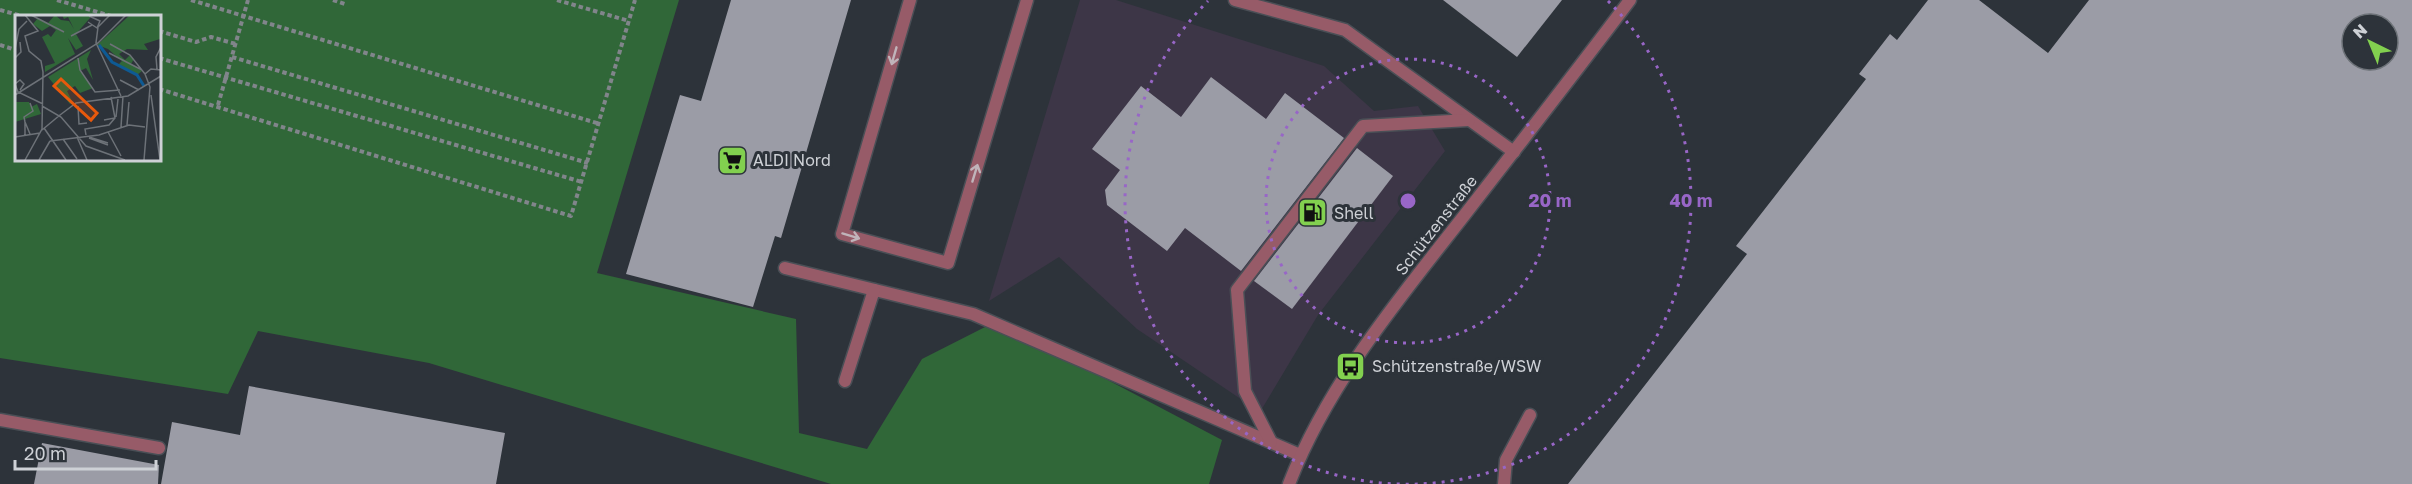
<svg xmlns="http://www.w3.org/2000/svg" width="2412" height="484" font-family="'Golos Text',sans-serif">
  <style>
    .commercial { fill: #3d3647 }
    .green { fill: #306738; fill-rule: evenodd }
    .building { fill: #9b9ca6; fill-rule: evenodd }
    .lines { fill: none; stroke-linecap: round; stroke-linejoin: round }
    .service-casing { stroke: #4a4f56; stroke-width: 15 }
    .tertiary-casing { stroke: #4a4f56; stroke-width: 15 }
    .path { stroke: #81858b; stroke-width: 4; stroke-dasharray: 4.5 3; stroke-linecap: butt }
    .service { stroke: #975b68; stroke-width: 12 }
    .tertiary { stroke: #975b68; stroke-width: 12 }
    .oneway { stroke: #c0b4ba }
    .ring { fill: none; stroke: #9866c7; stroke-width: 3; stroke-dasharray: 3 6 }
    .labels { text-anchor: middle; stroke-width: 6; stroke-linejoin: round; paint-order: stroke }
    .poi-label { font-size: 16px; fill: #ced1d6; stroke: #2d333a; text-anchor: start }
    .street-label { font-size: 16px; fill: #ced1d6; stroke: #2d333a }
    .inset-river { fill: none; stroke: #0e5a94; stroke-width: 3 }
    .inset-road { fill: none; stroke: #6d7278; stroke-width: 1.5 }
    .view { fill: #e8590c; fill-opacity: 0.15; stroke: #e8590c; stroke-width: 3 }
    .inset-edge { fill: none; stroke: #ced1d6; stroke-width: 3 }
    .centre { fill: #9866c7; stroke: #2d333a; stroke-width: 3 }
    .ring-label { font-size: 18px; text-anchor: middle; font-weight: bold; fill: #9866c7; stroke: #2d333a; stroke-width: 6; stroke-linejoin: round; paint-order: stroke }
  </style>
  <rect width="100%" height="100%" fill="#2d333a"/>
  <path class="commercial" d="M1080,0H1116L1324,66L1374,111L1418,106L1445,151L1318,315L1260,412L1137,329L1059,257L989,301Z"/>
  <path class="green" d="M0,0H679L597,273L796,319L799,433L867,449L922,359L989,325L1085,368L1222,440L1209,484H831L429,363L258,331L228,394L0,358ZM16,16H159V159H16Z"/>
  <g class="building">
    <path d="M731,0H851L781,238L775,236L753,307L626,274L680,95L701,101Z"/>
    <path d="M1443,0H1562L1517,57Z"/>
    <path d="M1928,0H1979L2048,53L2089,0H2412V484H1568L1747,254L1736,246L1866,79L1859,74L1890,34L1897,40ZM2352,24H2388V60H2352Z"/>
    <path d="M1211,77L1266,119L1285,93L1344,138L1241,271L1185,228L1167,251L1107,205L1105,190L1120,170L1092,149L1141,86L1181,117Z"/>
    <path d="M1357,148L1393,176L1292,309L1254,281Z"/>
    <path d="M249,386L505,433L496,484H161L172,422L240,435Z"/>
    <path d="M42,443L159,465L158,484H34Z"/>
  </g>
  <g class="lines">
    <defs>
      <g id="service">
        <path d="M910,0L842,234L948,263L1027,0"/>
        <path d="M1235,0L1345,30L1514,152"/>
        <path d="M785,268L973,314L1300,455"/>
        <path d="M845,381L874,290"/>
        <path d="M0,420L159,448"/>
        <path d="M1271,442L1245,391L1237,290L1363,126L1469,120"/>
        <path d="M1504,484L1506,460L1530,415"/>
      </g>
      <path id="tertiary" d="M1289,484C1327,385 1398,300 1463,217C1519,145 1575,73 1630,0"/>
    </defs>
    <use href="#service" class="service-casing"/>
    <use href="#tertiary" class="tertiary-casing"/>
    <g class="path">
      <path d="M57,0L111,16"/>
      <path d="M191,0L600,124"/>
      <path d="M333,0L345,4"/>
      <path d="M557,0L629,21"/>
      <path d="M0,10L22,16"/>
      <path d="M159,31L196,42L211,37L236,44"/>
      <path d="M0,45L16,50"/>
      <path d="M232,57L588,163"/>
      <path d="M159,58L582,182"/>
      <path d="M159,89L571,216L635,0"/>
      <path d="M218,105L248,0"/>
    </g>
    <use href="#service" class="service"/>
    <use href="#tertiary" class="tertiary"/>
  </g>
  <defs><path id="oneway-shaft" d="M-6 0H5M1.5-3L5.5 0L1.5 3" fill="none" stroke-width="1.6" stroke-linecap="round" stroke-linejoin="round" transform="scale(1.5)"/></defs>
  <g class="oneway">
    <use href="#oneway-shaft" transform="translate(894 56) rotate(106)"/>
    <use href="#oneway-shaft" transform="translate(975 173) rotate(-73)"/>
    <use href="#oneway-shaft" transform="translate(851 236) rotate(17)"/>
  </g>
  <g class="ring">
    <circle cx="1408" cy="201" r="142"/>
    <path d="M1608 1A283 283 0 1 1 1208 1"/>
  </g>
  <defs>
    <symbol id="supermarket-square" viewBox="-11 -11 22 22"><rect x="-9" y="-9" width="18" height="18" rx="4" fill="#82d04f" stroke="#2d333a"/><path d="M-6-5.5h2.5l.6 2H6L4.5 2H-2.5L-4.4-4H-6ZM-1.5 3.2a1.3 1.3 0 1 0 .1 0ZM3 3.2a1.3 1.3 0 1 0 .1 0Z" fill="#111"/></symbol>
    <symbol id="fuel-square" viewBox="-11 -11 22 22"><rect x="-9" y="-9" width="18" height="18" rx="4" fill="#82d04f" stroke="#2d333a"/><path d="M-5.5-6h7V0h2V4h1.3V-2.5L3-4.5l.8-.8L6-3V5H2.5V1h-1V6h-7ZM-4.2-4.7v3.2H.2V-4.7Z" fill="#111"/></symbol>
    <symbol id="bus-square" viewBox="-11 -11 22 22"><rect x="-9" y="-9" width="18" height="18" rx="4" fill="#82d04f" stroke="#2d333a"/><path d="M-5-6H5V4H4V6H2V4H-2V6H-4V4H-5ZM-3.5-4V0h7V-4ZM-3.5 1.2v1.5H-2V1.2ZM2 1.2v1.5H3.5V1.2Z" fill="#111"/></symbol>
  </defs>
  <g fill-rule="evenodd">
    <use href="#supermarket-square" x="716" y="144" width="33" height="33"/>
    <use href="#fuel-square" x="1296" y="196" width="33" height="33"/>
    <use href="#bus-square" x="1334" y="350" width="33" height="33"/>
  </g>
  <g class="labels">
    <g class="poi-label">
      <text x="753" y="166">ALDI Nord</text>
      <text x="1334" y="219">Shell</text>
      <text x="1372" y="372">Schützenstraße/WSW</text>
    </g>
    <g class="street-label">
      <text transform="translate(1436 225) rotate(-52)" y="6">Schützenstraße</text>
    </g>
  </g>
  <g transform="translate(15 15)">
    <rect width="146" height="146" fill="#2d333a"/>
    <path d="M40,0L46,5L54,6L59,14L53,2L49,4L47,0H75V3L61,19L68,31L61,35L53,23L60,39L30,57V51L40,48L27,22L33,19L36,22L41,15L35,11L27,16L18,9L23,3L33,8ZM115,0H145V24L129,29L133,35L112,34L104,39L110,45L115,40L119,44L116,49L127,56L122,60L103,50L107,46L93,34L82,30ZM76,35L72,44L78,65L71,53L65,56L78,73L65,78L60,71L52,76L58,88L55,89L33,62ZM0,87H14L16,92L22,89L26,99L0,107Z" fill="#306738"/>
    <path class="inset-river" d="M84,30L97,47L122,60L129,71"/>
    <path class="inset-road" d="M10,0L23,16L10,21L14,36L26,46L28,57L27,114L10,145M16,0L49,17M95,0L83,12L81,28L106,81M73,7L82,13L85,6L74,1M56,21L77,10M95,29L115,40L130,59M0,34L4,14L12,6M94,38L127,55M0,43L6,37L5,27M63,43L65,55L80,77L105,75M142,54L141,42L146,32M105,65L124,75M5,75L9,69L5,65L0,69L3,77L28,89M0,80L83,28L111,0M136,80L145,145M27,91L46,102L71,131L110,145M63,91L64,109L72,108M45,100L61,88L113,81L146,61M101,102L103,84M89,105L100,103L96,82M10,107L9,102L18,96L15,88M112,110L114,87M106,112L108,81M29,113L51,145M27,115L45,100M93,117L106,141M10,120V107L15,119M71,120L70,114L94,110L100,103M0,122L25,118M62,122L72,145M74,122L93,128M74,123L93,130M48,124L62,144M35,126L84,120L114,110L130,112M24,145L35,126M129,145L135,72L130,59L136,54L146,55"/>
    <path class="view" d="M46,64L82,98L76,105L39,71Z"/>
    <rect width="146" height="146" class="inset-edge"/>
  </g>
  <circle cx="1408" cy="201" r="9" class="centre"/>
  <g class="ring-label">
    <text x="1550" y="207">20 m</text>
    <text x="1691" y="207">40 m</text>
  </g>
  <g transform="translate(2370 42) rotate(317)"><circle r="28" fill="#2d333a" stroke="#6d7278" stroke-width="1.5"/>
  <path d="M0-4.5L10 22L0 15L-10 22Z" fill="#82d04f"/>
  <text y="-9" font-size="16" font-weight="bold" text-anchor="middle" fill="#ced1d6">N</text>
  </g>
  <path d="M15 460v9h141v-9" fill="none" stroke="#ced1d6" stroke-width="3"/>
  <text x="24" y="460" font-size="18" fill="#ced1d6" stroke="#2d333a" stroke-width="4.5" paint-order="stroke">20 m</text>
</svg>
